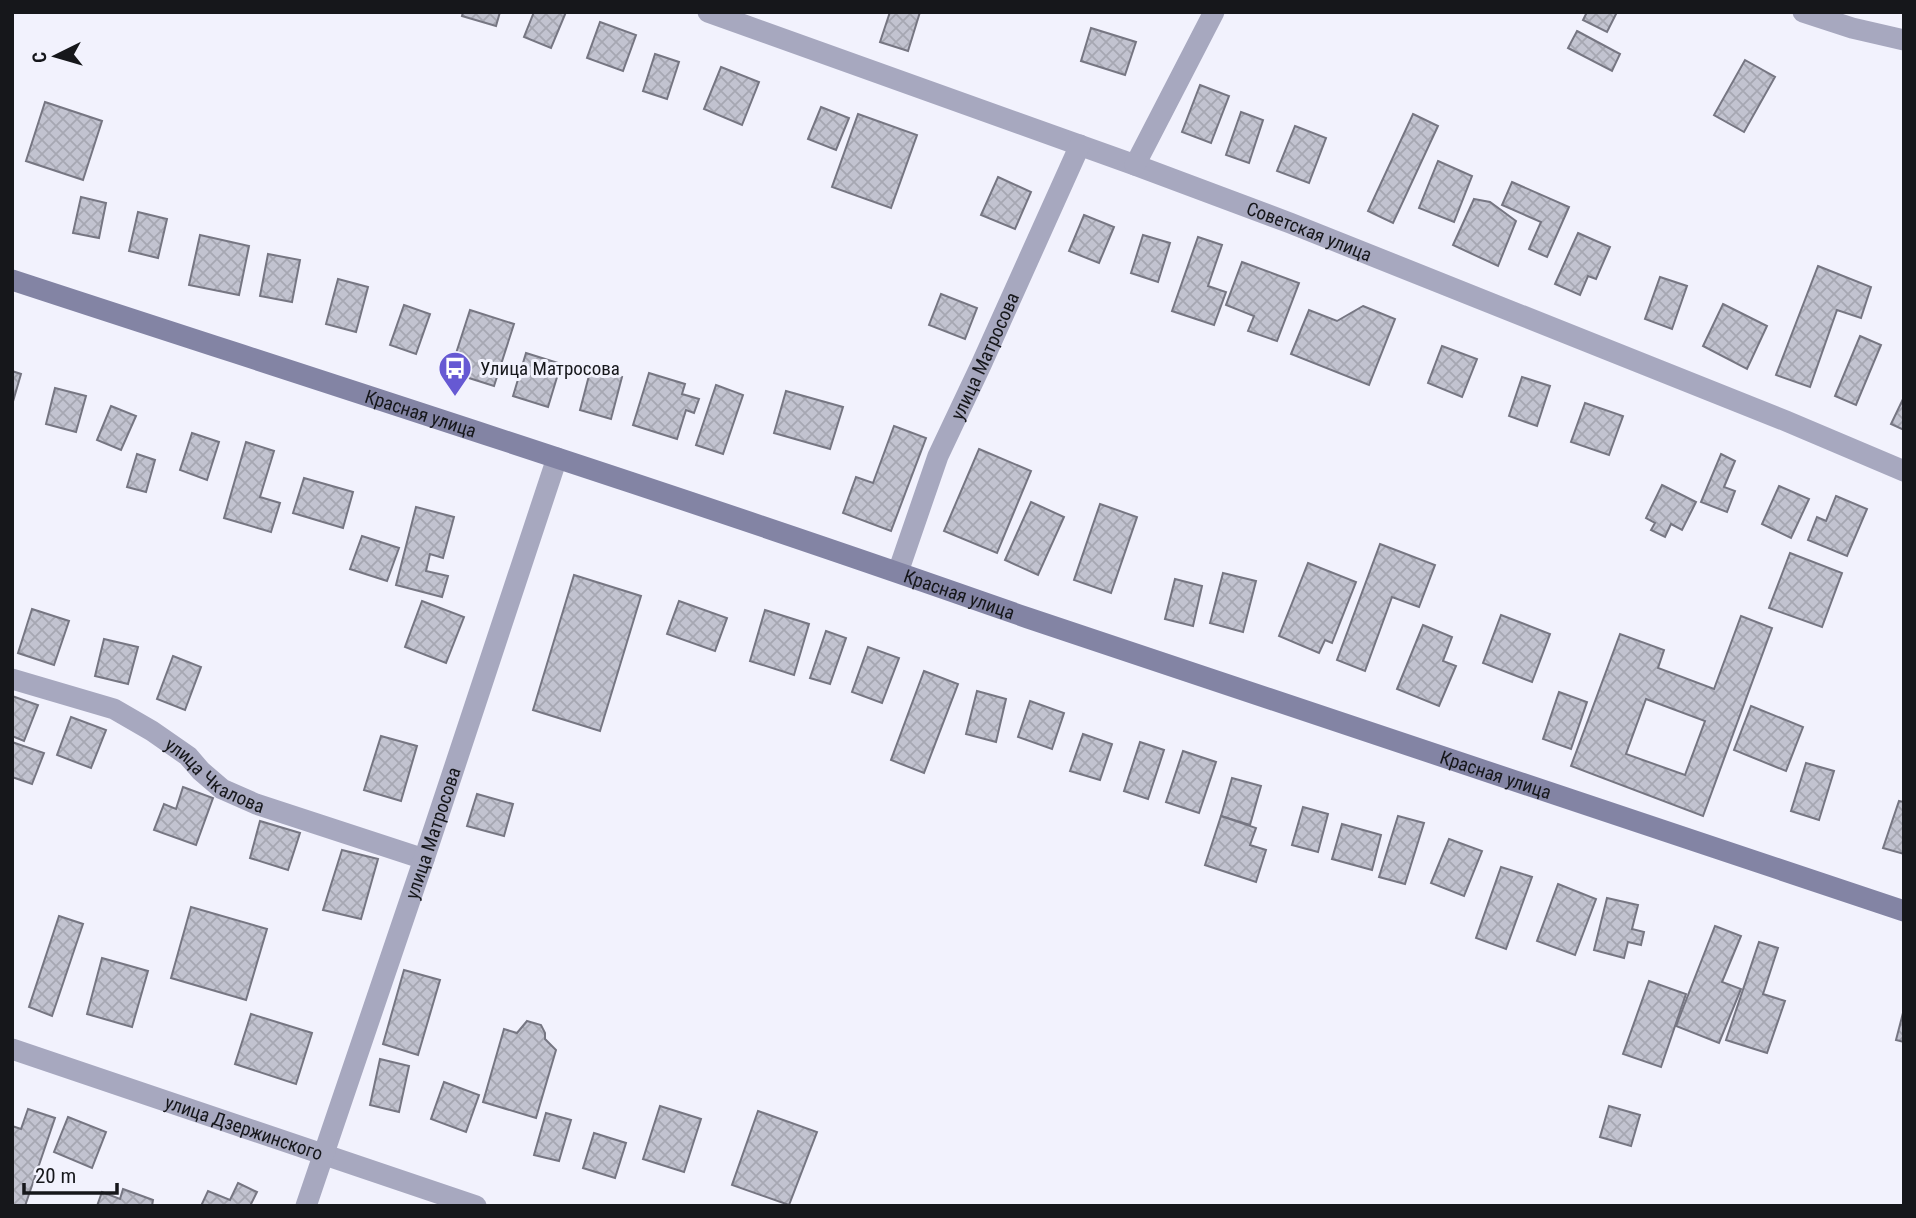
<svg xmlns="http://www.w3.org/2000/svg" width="1916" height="1218" font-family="'Roboto Condensed',sans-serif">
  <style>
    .building { fill: url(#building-cross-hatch); stroke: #767682; stroke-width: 2; fill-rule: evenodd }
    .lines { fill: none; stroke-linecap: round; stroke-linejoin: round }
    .street { stroke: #a7a8bf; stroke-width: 21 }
    .secondary { stroke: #8384a4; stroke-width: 21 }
    .labels { text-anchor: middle; stroke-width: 6; stroke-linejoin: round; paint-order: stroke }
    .street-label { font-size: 19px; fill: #16171b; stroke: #f2f2fd }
    .poi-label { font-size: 19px; fill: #16171b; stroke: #f2f2fd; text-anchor: start }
  </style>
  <defs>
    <pattern id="building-cross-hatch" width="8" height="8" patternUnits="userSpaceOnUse" patternTransform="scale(1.75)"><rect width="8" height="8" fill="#c2c3d0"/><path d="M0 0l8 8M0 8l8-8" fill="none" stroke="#a6a7b2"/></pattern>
  </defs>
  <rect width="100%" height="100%" fill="#f2f2fd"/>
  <g class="building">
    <path d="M463,12H500L496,26L462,16Z"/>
    <path d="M534,12H566L551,48L524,37Z"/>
    <path d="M890,12H920L908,51L880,42Z"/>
    <path d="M1587,12H1617L1607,32L1583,20Z"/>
    <path d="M600,22L636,35L623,71L587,58Z"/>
    <path d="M1091,28L1136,42L1125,75L1081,61Z"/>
    <path d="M1577,31L1620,54L1612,71L1568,48Z"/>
    <path d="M655,54L679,62L667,99L643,91Z"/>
    <path d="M1745,60L1775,77L1744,132L1714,115Z"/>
    <path d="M721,67L759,82L742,125L704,109Z"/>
    <path d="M1200,85L1229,96L1211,143L1182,132Z"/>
    <path d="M45,102L102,121L83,180L26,161Z"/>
    <path d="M821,107L849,118L836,150L808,139Z"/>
    <path d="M1241,112L1263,120L1249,163L1226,155Z"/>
    <path d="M858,114L917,135L891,208L832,187Z"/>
    <path d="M1413,114L1438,126L1393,223L1368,211Z"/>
    <path d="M1295,126L1326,138L1309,183L1277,171Z"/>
    <path d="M1438,161L1472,176L1454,222L1419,208Z"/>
    <path d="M998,177L1031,192L1015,229L981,215Z"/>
    <path d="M1512,182L1569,207L1547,257L1529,249L1541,222L1502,205Z"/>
    <path d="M81,197L106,203L99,238L73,233Z"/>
    <path d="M1474,199L1490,202L1516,221L1498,266L1453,245Z"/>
    <path d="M138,212L167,219L158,258L129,251Z"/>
    <path d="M1084,215L1114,227L1099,263L1069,251Z"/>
    <path d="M1578,233L1610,247L1596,279L1588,276L1580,295L1555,284Z"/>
    <path d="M200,235L249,246L239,295L189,285Z"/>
    <path d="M1143,235L1170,243L1158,282L1131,273Z"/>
    <path d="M1198,237L1222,245L1208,286L1226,292L1214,325L1172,311Z"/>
    <path d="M268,254L300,260L292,302L260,296Z"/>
    <path d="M1242,262L1299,283L1277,341L1248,331L1254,316L1226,305Z"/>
    <path d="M1818,266L1871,287L1861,318L1837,310L1810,387L1776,375Z"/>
    <path d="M1660,277L1687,286L1672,329L1645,319Z"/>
    <path d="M338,279L368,287L356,332L326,324Z"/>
    <path d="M941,294L977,308L965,339L929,325Z"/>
    <path d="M1723,304L1767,326L1747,369L1703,346Z"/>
    <path d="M404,305L430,314L416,354L390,345Z"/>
    <path d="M1363,306L1395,319L1369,385L1291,354L1309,310L1337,321Z"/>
    <path d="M470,310L514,324L494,386L450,372Z"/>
    <path d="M1860,336L1881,345L1856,405L1835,396Z"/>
    <path d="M1442,346L1477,359L1462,397L1428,383Z"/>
    <path d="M526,353L561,364L548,407L513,396Z"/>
    <path d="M591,368L622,377L611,419L580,410Z"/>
    <path d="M12,371L21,374L12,405Z"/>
    <path d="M649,373L685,384L682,394L699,399L694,413L686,410L677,439L633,425Z"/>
    <path d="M1522,377L1550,386L1537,426L1509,416Z"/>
    <path d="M716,385L743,395L723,454L696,445Z"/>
    <path d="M55,388L86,396L76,432L46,424Z"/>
    <path d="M786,391L843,407L830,449L774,433Z"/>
    <path d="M1904,397V430L1891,424Z"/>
    <path d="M1585,403L1623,416L1609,455L1571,442Z"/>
    <path d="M111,406L136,416L121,450L97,440Z"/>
    <path d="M894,426L926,438L891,531L843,513L856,477L873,483Z"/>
    <path d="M192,433L219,442L207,480L180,470Z"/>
    <path d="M246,442L274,451L260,497L280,503L271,532L224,518Z"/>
    <path d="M979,449L1031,471L997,553L944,531Z"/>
    <path d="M137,454L155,460L146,492L127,487Z"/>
    <path d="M1721,454L1735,461L1724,487L1735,491L1727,512L1701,502Z"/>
    <path d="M304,478L353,492L343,528L293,513Z"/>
    <path d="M1662,485L1696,502L1682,530L1671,524L1665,537L1651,530L1655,523L1646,518Z"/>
    <path d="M1779,486L1809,499L1791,538L1762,524Z"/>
    <path d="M1836,496L1867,509L1847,556L1808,540L1817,517L1826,521Z"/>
    <path d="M1031,502L1064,517L1038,575L1005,560Z"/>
    <path d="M1100,504L1137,517L1111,593L1074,580Z"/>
    <path d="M416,507L454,517L443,558L430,554L426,571L448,576L442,597L396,585Z"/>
    <path d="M362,536L399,548L387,581L350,569Z"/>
    <path d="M1380,544L1435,565L1419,607L1392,597L1365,671L1337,660Z"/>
    <path d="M1790,553L1842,573L1822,627L1769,608Z"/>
    <path d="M1308,563L1356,582L1332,643L1325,640L1319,653L1279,636Z"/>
    <path d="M1223,573L1256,581L1243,632L1210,623Z"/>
    <path d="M574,575L641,596L600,731L533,710Z"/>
    <path d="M1175,579L1202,586L1193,626L1165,619Z"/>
    <path d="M422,601L464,617L446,663L405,647Z"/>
    <path d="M679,601L727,618L715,651L667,634Z"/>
    <path d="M32,609L69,621L54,665L18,653Z"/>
    <path d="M765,610L809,624L794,675L750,661Z"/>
    <path d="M1501,615L1550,634L1532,682L1483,663Z"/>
    <path d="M1741,616L1772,628L1703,816L1571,766L1620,634L1664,650L1658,668L1714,689ZM1646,699L1705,721L1685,775L1626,754Z"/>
    <path d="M1423,625L1452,637L1443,661L1456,666L1439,706L1397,689Z"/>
    <path d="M826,631L846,638L830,684L810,678Z"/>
    <path d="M104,639L138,647L128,684L95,676Z"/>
    <path d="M868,647L899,658L882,703L852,692Z"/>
    <path d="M173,656L201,667L185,710L157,699Z"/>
    <path d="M924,671L958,684L924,773L891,760Z"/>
    <path d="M977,691L1006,699L996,742L966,734Z"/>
    <path d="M1559,692L1587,702L1571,749L1543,739Z"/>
    <path d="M12,696L38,705L24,741L12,736Z"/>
    <path d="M1030,701L1064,713L1052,749L1018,737Z"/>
    <path d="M1751,706L1803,727L1786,771L1734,750Z"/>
    <path d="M71,717L106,730L91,768L57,755Z"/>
    <path d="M1083,734L1112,744L1100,780L1070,771Z"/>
    <path d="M381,736L417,746L401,801L364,790Z"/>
    <path d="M12,742L44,753L32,784L12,777Z"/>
    <path d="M1140,742L1164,750L1148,799L1124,791Z"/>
    <path d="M1183,751L1216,762L1199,813L1166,802Z"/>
    <path d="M1806,763L1834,771L1819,820L1791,811Z"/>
    <path d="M1232,778L1261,786L1250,825L1221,816Z"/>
    <path d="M183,787L213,798L196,845L154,830L164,804L176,809Z"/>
    <path d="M477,794L513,804L504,836L467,826Z"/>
    <path d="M1899,801L1904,802V854L1883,848Z"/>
    <path d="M1303,807L1328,814L1318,852L1292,845Z"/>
    <path d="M1221,816L1256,828L1250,845L1266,850L1256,882L1205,865Z"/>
    <path d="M1398,816L1424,823L1405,884L1379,877Z"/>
    <path d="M260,821L300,833L288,870L250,858Z"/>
    <path d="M1342,824L1381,835L1372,870L1332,859Z"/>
    <path d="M1449,839L1482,851L1464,896L1431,883Z"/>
    <path d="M342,850L378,859L361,919L323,910Z"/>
    <path d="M1501,867L1532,877L1506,949L1476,938Z"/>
    <path d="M1558,884L1596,899L1575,955L1537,941Z"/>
    <path d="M1607,898L1638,905L1632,929L1644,932L1641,945L1628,942L1624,958L1594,950Z"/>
    <path d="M191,907L267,929L246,1000L171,978Z"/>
    <path d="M59,916L83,924L52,1016L29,1007Z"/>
    <path d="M1715,926L1741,936L1722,982L1741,989L1719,1043L1676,1026Z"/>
    <path d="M1759,942L1778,948L1763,994L1785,1001L1767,1053L1726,1040Z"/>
    <path d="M102,958L148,971L132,1027L87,1014Z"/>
    <path d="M404,970L440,980L418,1055L383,1044Z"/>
    <path d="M1649,981L1686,994L1661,1067L1623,1054Z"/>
    <path d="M1904,1009V1042L1896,1040Z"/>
    <path d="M251,1014L312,1033L296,1084L235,1064Z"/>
    <path d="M527,1021L541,1025L545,1033V1039L556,1050L536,1118L483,1102L504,1029L517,1033Z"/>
    <path d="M380,1059L409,1066L399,1112L370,1105Z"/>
    <path d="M444,1082L479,1095L466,1132L431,1119Z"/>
    <path d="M660,1106L701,1119L684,1172L643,1159Z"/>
    <path d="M1609,1106L1640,1115L1631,1146L1600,1137Z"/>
    <path d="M28,1109L55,1118L25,1206H12V1126L21,1129Z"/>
    <path d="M758,1111L817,1132L789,1205L732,1185Z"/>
    <path d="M546,1113L571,1120L559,1161L534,1155Z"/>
    <path d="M68,1117L106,1132L92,1168L54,1152Z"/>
    <path d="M594,1133L626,1143L615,1178L583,1168Z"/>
    <path d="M238,1183L257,1192L250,1206H201L208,1191L230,1200Z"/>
    <path d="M123,1189L153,1200L152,1206H97L102,1192L120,1199Z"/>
  </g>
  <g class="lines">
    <g class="street">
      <path id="s1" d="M708,12L1135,165L1290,223L1786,421L1904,471"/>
      <path d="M1803,12L1852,28L1904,40"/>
      <path d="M1135,165L1214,12"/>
      <path id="s2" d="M898,572L938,456L981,365L1080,145"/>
      <path id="s3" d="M12,679L114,709L152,731L188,756L201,771L222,789L256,804L424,859"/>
      <path id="s4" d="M12,1049L476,1206"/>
      <path id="s5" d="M306,1206L424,859L557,458"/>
    </g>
    <path class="secondary" id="s6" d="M12,280C351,391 691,499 1028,618L1904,911"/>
  </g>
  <defs>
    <symbol id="bus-pin" viewBox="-11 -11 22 30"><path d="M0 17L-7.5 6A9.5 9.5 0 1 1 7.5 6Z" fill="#6659d3" stroke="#f2f2fd"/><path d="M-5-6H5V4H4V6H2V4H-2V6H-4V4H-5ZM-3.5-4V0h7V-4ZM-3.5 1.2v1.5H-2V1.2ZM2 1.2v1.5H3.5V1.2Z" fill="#fff"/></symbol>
  </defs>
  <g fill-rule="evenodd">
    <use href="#bus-pin" x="436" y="349" width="38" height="52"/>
  </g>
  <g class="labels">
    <g class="street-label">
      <text dy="7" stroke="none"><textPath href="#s1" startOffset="640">Советская улица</textPath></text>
      <text dy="7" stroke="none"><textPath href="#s2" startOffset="233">улица Матросова</textPath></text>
      <text dy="7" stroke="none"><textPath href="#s6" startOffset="430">Красная улица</textPath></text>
      <text dy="7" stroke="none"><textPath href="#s6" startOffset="998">Красная улица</textPath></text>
      <text dy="7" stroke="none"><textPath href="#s3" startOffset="228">улица Чкалова</textPath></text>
      <text dy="7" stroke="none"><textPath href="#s6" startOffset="1564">Красная улица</textPath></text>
      <text dy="7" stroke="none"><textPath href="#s5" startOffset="394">улица Матросова</textPath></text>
      <text dy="7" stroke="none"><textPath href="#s4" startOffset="245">улица Дзержинского</textPath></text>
    </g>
    <g class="poi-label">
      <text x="480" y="375">Улица Матросова</text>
    </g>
  </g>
  <rect width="1916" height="1218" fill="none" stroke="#16171b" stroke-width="28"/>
  <g transform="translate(56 56) rotate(265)" stroke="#f2f2fd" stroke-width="5" paint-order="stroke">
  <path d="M0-5L12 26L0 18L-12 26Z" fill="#16171b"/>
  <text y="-10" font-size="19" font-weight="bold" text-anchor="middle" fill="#16171b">С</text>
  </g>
  <path d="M24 1183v10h93v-10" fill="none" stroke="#16171b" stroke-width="3.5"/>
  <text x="35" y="1183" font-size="21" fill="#16171b" stroke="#f2f2fd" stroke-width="5" paint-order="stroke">20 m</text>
</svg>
